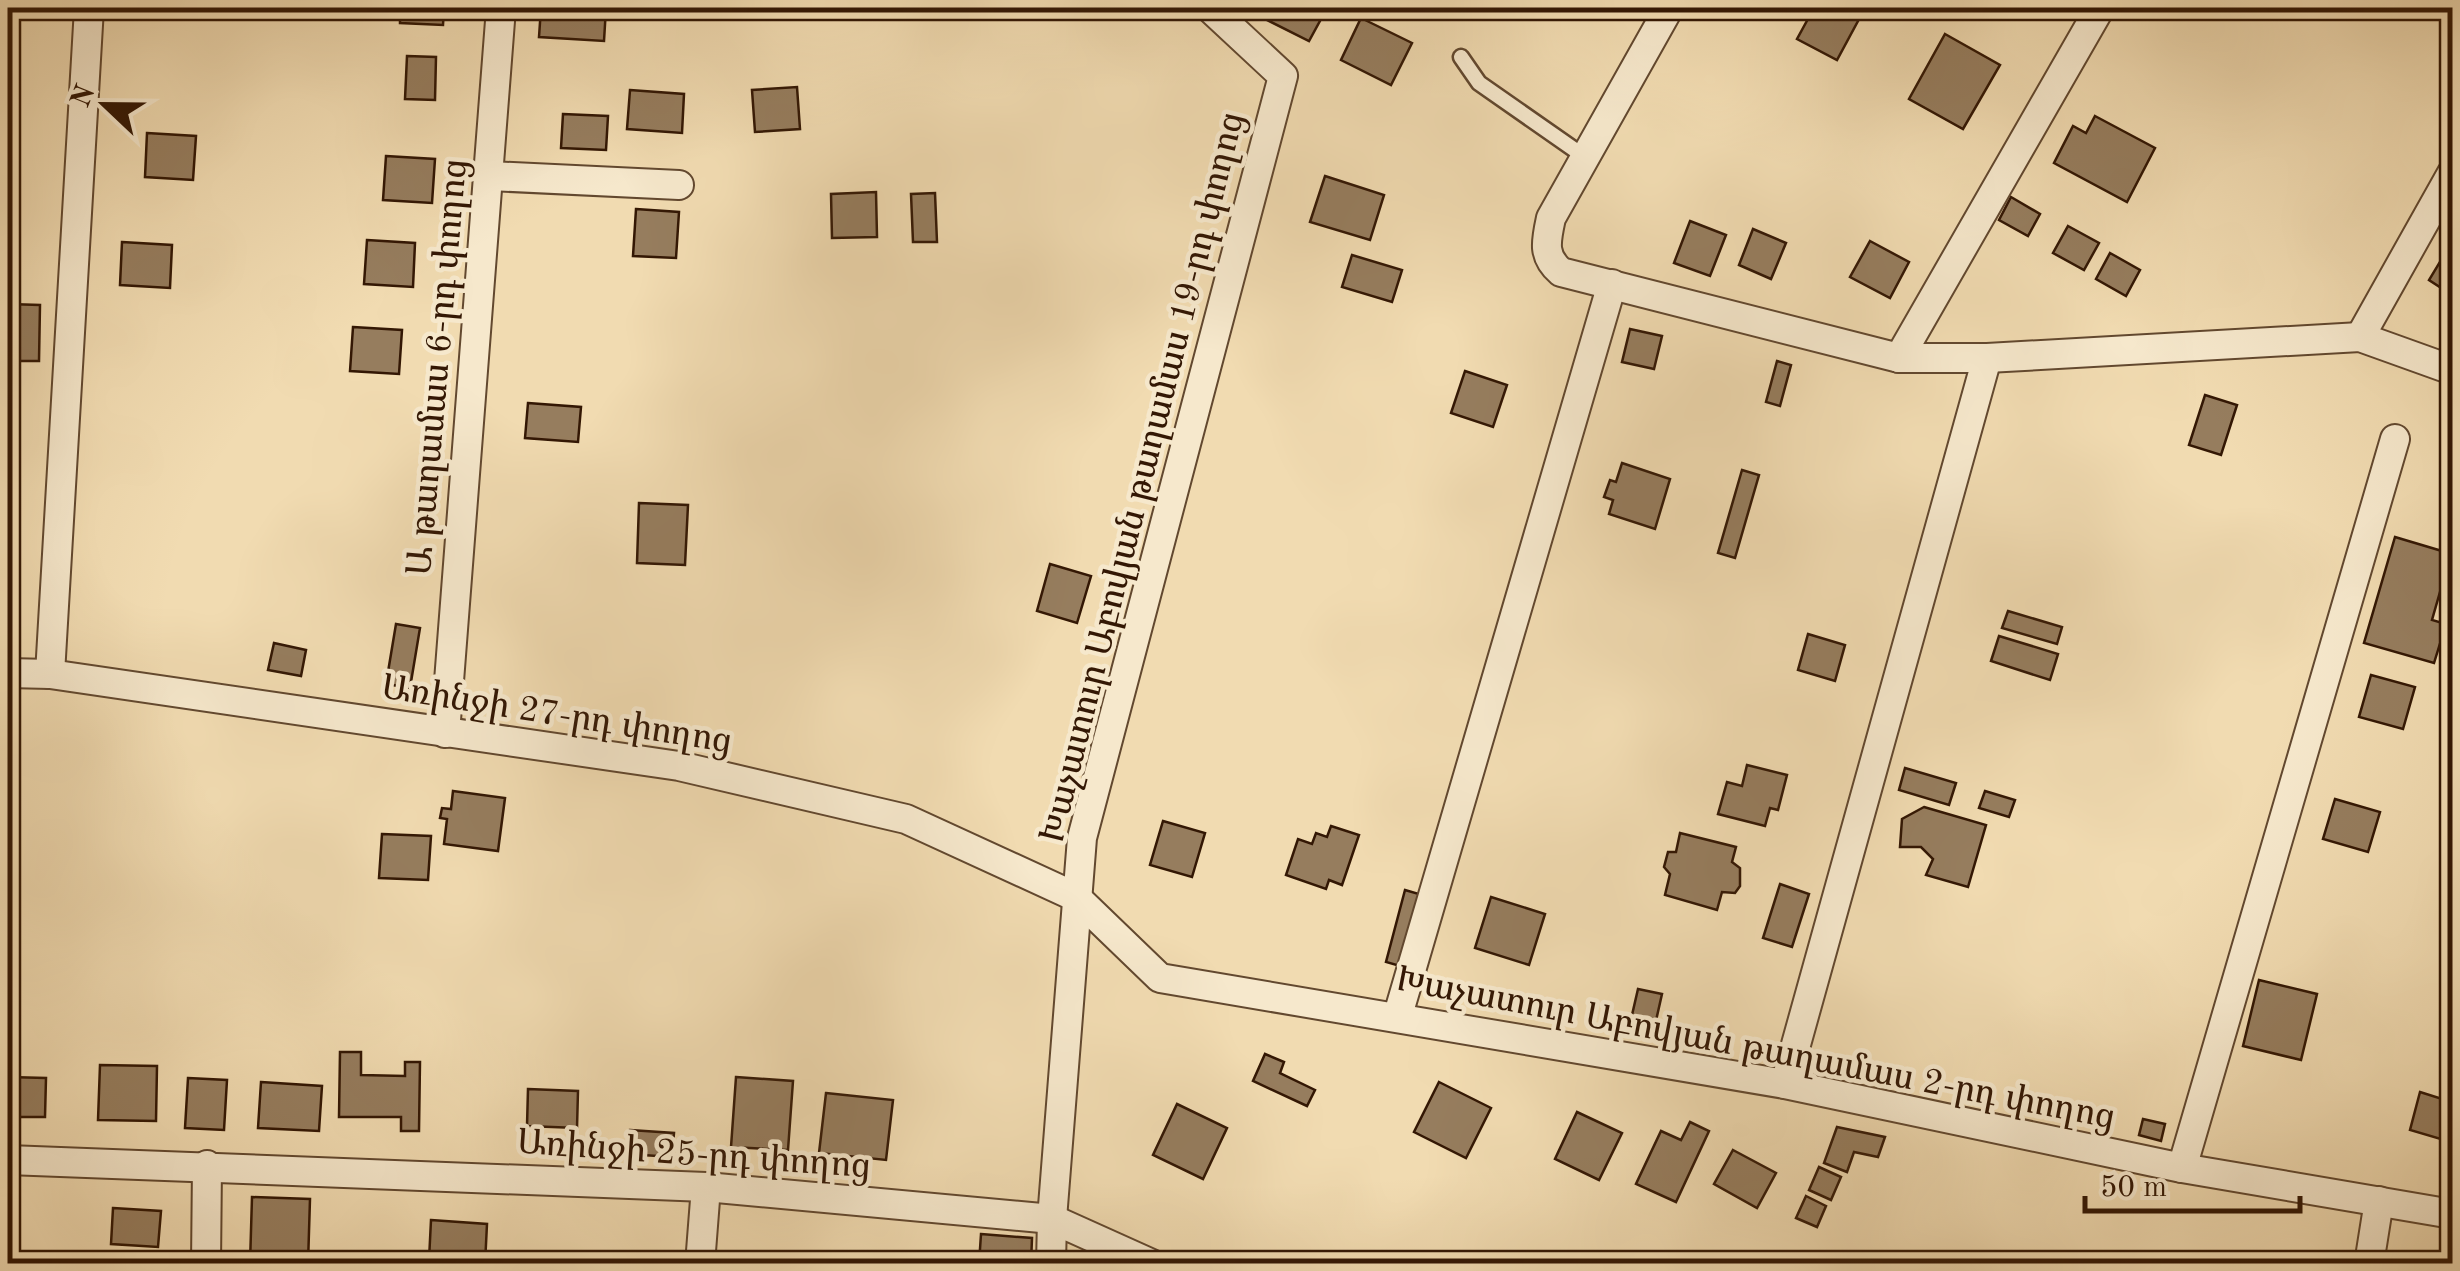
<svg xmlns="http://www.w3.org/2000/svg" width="2460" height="1271" font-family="'Old Standard TT','Noto Serif Armenian',serif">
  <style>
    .building { fill: #967d5e; stroke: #331704; stroke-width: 2.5 }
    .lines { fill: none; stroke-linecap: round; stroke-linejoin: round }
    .service-casing { stroke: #62482f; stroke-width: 19 }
    .minor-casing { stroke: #62482f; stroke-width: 32 }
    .service { stroke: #f6e8cc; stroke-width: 14 }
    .minor { stroke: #f6e8cc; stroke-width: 28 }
    .labels { text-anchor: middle; stroke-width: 9; stroke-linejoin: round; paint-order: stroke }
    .street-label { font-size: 35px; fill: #331704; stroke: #f6e8cc }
  </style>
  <rect width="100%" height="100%" fill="#f1dbb1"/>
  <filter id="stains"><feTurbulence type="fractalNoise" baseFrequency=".002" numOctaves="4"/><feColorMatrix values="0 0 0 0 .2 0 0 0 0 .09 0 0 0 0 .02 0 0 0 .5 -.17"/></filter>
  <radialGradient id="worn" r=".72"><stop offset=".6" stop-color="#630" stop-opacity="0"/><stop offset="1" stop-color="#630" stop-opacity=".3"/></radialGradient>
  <g class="building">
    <path d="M400,8H444L443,25L400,23Z"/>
    <path d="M541,8H606L604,41L539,37Z"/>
    <path d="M1263,8H1327L1309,41L1259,16Z"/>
    <path d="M1814,8H1865L1837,60L1797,39Z"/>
    <path d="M1361,18L1412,43L1391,85L1341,60Z"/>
    <path d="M1945,34L2000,65L1963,129L1909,99Z"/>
    <path d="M407,56L436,57L435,100L405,99Z"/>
    <path d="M797,87L800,129L755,132L752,90Z"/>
    <path d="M630,90L684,94L682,133L627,129Z"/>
    <path d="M563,114L608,116L606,150L561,148Z"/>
    <path d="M2095,116L2155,148L2127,202L2054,163L2073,126L2086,133Z"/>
    <path d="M147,133L196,136L193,180L145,177Z"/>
    <path d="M386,156L435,159L432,203L383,200Z"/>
    <path d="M1325,176L1384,195L1370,240L1310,222Z"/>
    <path d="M876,192L877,237L832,238L831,194Z"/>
    <path d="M935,193L937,242H913L911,194Z"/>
    <path d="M2011,197L2040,214L2028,236L1999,220Z"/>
    <path d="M636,209L679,212L676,258L633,256Z"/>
    <path d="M1690,221L1726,235L1710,276L1674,263Z"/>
    <path d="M2068,226L2099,243L2084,270L2053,253Z"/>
    <path d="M1753,229L1786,243L1771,279L1739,265Z"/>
    <path d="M367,240L415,243L413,287L364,284Z"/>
    <path d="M1870,241L1909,262L1890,298L1850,277Z"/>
    <path d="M122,242L172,245L170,288L120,285Z"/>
    <path d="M2452,242V295L2429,280Z"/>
    <path d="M2110,253L2140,270L2126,296L2096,279Z"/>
    <path d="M1352,255L1402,270L1392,302L1342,287Z"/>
    <path d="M8,304L40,305L39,361H8Z"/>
    <path d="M353,327L402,330L399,374L350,371Z"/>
    <path d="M1630,329L1662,336L1654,369L1622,362Z"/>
    <path d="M1777,361L1791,365L1780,406L1766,402Z"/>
    <path d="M1465,371L1507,385L1493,427L1451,413Z"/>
    <path d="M2205,395L2237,405L2221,455L2189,445Z"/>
    <path d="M528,403L581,407L578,442L525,438Z"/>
    <path d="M1622,463L1670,479L1655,529L1609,514L1613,500L1604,497L1610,480L1616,482Z"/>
    <path d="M1742,470L1759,475L1735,558L1718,553Z"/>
    <path d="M639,503L688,505L685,565L637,563Z"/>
    <path d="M2395,537L2452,554V588L2442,585L2432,620L2446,624L2434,663L2364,643Z"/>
    <path d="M1050,564L1091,576L1077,623L1037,611Z"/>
    <path d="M2008,611L2062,627L2057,644L2002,628Z"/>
    <path d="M396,624L420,628L410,688L386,684Z"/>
    <path d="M1808,634L1845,645L1835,681L1798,670Z"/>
    <path d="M1999,636L2058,654L2050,680L1991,661Z"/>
    <path d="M274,643L306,650L301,676L268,670Z"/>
    <path d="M2371,675L2415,687L2403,729L2359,717Z"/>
    <path d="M1747,765L1787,775L1778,810L1770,808L1765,826L1718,814L1727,782L1742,786Z"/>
    <path d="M1905,768L1956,783L1949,805L1899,790Z"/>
    <path d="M453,791L505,798L498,851L444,844L447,819L440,818L442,808L451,809Z"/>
    <path d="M1985,791L2015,800L2009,817L1979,808Z"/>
    <path d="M2335,799L2380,812L2368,852L2323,839Z"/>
    <path d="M1924,807L1986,825L1968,887L1926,875L1933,859L1921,847H1900L1902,819Z"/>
    <path d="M1163,821L1205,833L1192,877L1150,865Z"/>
    <path d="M1331,826L1359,835L1342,885L1329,880L1326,889L1286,875L1298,839L1312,844L1316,833L1327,837Z"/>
    <path d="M1680,833L1736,847L1732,862L1740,868V886L1735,893L1722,892L1717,910L1665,895L1670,874L1664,867L1668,852H1676Z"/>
    <path d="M382,834L431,836L428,880L379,878Z"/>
    <path d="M1780,884L1809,894L1792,947L1763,938Z"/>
    <path d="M1405,890L1419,894L1400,966L1386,962Z"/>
    <path d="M1491,897L1545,914L1529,965L1475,948Z"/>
    <path d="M2259,980L2317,994L2301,1060L2243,1046Z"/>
    <path d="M1638,989L1662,994L1653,1034L1629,1028Z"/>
    <path d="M340,1052H361V1075L405,1076V1062H420L419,1131H401V1117H339Z"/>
    <path d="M1265,1054L1284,1062L1280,1073L1315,1090L1307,1106L1253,1081Z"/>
    <path d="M100,1065L157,1066L156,1121L98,1120Z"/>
    <path d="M8,1077L46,1078L45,1117H8Z"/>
    <path d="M736,1077L793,1081L788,1150L731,1147Z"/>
    <path d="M188,1078L227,1080L224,1130L185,1128Z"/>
    <path d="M261,1082L322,1086L319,1131L258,1128Z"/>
    <path d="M1439,1082L1491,1108L1466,1158L1414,1132Z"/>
    <path d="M528,1089L578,1091L577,1128L527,1126Z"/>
    <path d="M2420,1092L2452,1102L2444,1140L2410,1130Z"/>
    <path d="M826,1093L893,1100L886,1160L819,1153Z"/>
    <path d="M1177,1104L1227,1128L1203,1179L1153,1155Z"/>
    <path d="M1577,1112L1622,1133L1599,1180L1555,1159Z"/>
    <path d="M2143,1119L2165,1124L2161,1141L2139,1135Z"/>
    <path d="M1690,1122L1709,1131L1676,1202L1636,1184L1661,1131L1681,1140Z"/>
    <path d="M1837,1127L1885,1137L1878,1157L1854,1152L1847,1172L1824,1163Z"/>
    <path d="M630,1130L674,1133L672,1157L628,1154Z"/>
    <path d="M1733,1150L1776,1173L1757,1208L1714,1184Z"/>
    <path d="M1819,1167L1841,1177L1831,1200L1809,1190Z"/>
    <path d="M1806,1196L1826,1206L1817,1227L1796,1218Z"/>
    <path d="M252,1197L310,1199L308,1264H250Z"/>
    <path d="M113,1208L161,1211L158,1247L111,1244Z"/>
    <path d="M431,1220L487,1224L485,1264L429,1260Z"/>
    <path d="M981,1234L1032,1238L1031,1264H979Z"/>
  </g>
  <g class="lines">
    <defs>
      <path id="service" d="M1461,57L1479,83L1585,157"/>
      <g id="minor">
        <path d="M1669,8L1551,218C1546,241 1542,256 1561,272L1899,358H1987L2360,337L2452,370"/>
        <path d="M490,176L679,185"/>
        <path d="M2360,337L2452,173"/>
        <path d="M1899,358L2100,8"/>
        <path d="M8,673L50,674L679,766L906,819L1076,897L1160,978L1785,1084L2182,1168L2452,1214"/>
        <path d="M50,674L89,8"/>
        <path d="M445,733L501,8"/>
        <path d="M1398,1015L1612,284"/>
        <path d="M1785,1084L1987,358"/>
        <path d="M8,1160L706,1187L1052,1219L1082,838L1283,76L1210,8"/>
        <path d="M2182,1168L2395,439"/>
        <path d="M206,1264L207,1165"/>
        <path d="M700,1264L706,1187"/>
        <path d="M1051,1264L1052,1219L1152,1264"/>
        <path d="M2369,1264L2379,1201"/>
      </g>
    </defs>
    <use href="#service" class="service-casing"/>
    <use href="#minor" class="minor-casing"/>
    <use href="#service" class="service"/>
    <use href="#minor" class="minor"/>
  </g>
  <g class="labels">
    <g class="street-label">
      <text transform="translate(436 367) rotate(-85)" y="12">Ա թաղամաս 6-րդ փողոց</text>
      <text transform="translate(1141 477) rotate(-76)" y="12">Խաչատուր Աբովյան թաղամաս 19-րդ փողոց</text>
      <text transform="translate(557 713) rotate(9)" y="12">Առինջի 27-րդ փողոց</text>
      <text transform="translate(1756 1047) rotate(11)" y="12">Խաչատուր Աբովյան թաղամաս 2-րդ փողոց</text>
      <text transform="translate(694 1153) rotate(4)" y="12">Առինջի 25-րդ փողոց</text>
    </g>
  </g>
  <rect width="2460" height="1271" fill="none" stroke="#f1dbb1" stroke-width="40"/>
  <rect x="10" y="10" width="2440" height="1251" fill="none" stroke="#331704" stroke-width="5"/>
  <rect x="20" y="20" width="2420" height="1231" fill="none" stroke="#331704" stroke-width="2.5"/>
  <g transform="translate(105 105) rotate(292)" stroke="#f6e8cc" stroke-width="8" paint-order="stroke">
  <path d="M0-8L18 38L0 25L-18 38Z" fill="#331704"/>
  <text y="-15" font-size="28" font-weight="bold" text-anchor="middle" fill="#331704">N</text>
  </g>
  <path d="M2085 1196v15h215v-15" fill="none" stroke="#331704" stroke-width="5"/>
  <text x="2100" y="1196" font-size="30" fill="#331704" stroke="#f6e8cc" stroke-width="8" paint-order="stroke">50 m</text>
  <rect width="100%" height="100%" filter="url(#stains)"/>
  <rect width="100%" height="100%" fill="url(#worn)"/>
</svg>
